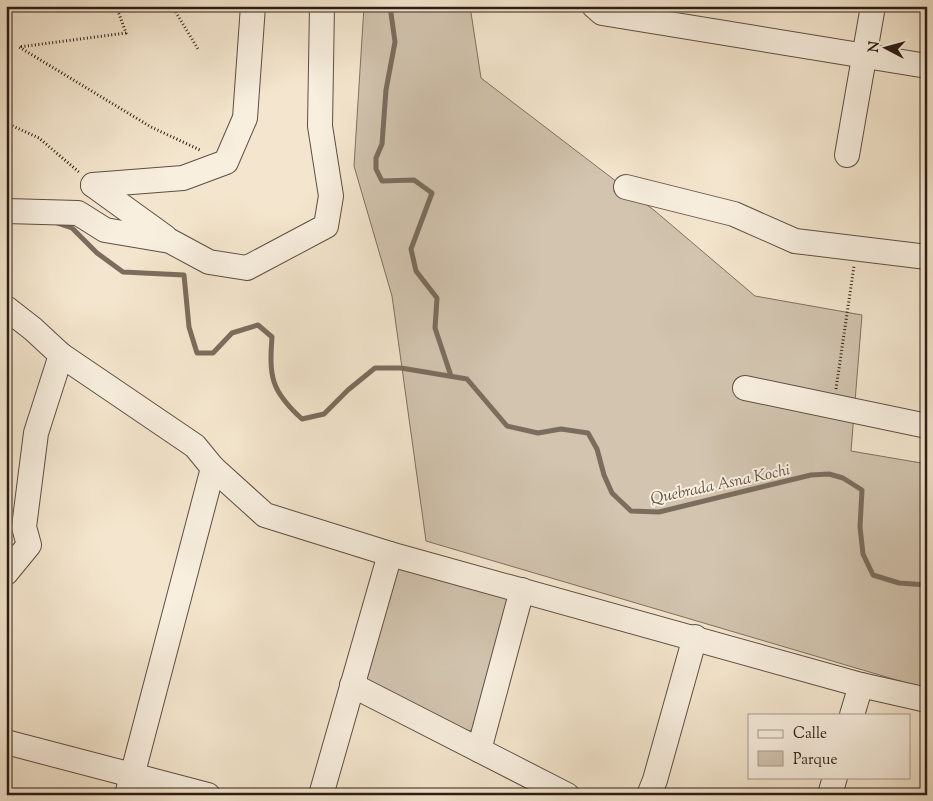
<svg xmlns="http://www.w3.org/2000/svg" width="933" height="801" font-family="'Sorts Mill Goudy',serif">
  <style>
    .green { fill: #d2c4af; stroke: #7f7062 }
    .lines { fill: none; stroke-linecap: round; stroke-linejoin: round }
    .stream { stroke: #7b6d5e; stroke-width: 5 }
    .minor-casing { stroke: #5e4f43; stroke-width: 26 }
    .path { stroke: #2c1d15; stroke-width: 3; stroke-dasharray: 1 2.5; stroke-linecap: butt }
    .minor { stroke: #f8efdf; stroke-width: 24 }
    .labels { text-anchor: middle; stroke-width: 4; stroke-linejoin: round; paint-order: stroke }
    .water-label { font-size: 16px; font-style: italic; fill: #615246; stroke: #f8efdf }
  </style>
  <rect width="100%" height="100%" fill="#f4e6ce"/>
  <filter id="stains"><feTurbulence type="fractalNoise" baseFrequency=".004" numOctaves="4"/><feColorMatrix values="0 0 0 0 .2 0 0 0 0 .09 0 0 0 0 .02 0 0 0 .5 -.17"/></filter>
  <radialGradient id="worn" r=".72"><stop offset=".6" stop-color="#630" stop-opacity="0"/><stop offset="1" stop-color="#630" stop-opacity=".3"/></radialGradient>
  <g class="green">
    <path d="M364,6H470L481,78L655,211L755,296L862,315L851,451L927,464V689L426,541L392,296L354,166Z"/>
    <path d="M399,566L499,591L510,601L475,728L469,731L461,730L368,681L365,674Z"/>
  </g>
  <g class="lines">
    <g class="stream">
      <path d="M390,6L395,42L386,90L382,144L376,158V169L382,181L414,180L432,193L411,249L416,271L437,298L435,328L451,376"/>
      <path d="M6,196L16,204"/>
      <path d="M57,223L72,228L97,253L123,272L184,275L189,327L197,353H213L232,333L258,325L272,337C269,377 271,391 302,419L324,414L348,390L375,368H401L467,379L507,426L538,433L561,429L588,433L597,449L604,475L612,493L631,511L659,512L811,475L829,474L843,478L862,490L860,527L863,554L873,575L899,583L927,585"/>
    </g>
    <defs>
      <g id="minor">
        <path d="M594,6L602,13L927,66"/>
        <path d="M847,155L873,6"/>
        <path d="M93,185L183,178L226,162L245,118L253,6"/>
        <path d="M93,185L165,237"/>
        <path d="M626,187L734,214L795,241L927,257"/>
        <path d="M6,211L78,213L105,230L170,241L209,262L247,268L326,226L331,196L320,126L322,6"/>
        <path d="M6,308L33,329L61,355L195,446L213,468L127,795"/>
        <path d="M745,388L927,426"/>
        <path d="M213,468L265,515L390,554L861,685L927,700"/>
        <path d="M6,573L29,545L24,527L36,433L61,355"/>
        <path d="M352,685L567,795"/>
        <path d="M852,715L861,685"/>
        <path d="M6,742L208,795"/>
        <path d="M479,750L522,590"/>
        <path d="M321,795L390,554"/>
        <path d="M649,795L655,780L695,637"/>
        <path d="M830,795L835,777"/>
      </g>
    </defs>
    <use href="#minor" class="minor-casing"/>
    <g class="path">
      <path d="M136,6L118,11L126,33L19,47L151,127L200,150"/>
      <path d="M172,6L198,49"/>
      <path d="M6,123L39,138L80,173"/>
      <path d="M836,389L854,266"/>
    </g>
    <use href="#minor" class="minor"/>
  </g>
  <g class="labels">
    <g class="water-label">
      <text transform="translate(720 483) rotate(-12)" y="6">Quebrada Asna Kochi</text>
    </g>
  </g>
  <rect width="933" height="801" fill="none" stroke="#f4e6ce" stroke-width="25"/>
  <rect x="8" y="8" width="918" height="786" fill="none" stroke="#2c1d15" stroke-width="2.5"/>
  <rect x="12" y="12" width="908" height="776" fill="none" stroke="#2c1d15"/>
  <rect x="748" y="714" width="162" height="65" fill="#f8efdf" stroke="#a69b8e"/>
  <rect x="758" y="730" width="25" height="8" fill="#f8efdf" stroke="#a69b8e"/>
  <text x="793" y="738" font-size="15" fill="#2c1d15">Calle</text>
  <rect x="758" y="751" width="25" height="15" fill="#d2c4af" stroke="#a69b8e"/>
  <text x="793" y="764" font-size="15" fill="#2c1d15">Parque</text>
  <g transform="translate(886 48) rotate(276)" stroke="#f8efdf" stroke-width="4" paint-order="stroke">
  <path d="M0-4L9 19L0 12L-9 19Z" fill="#2c1d15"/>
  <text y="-8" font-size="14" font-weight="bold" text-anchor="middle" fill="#2c1d15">N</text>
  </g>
  <rect width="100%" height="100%" filter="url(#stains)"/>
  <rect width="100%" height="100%" fill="url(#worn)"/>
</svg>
